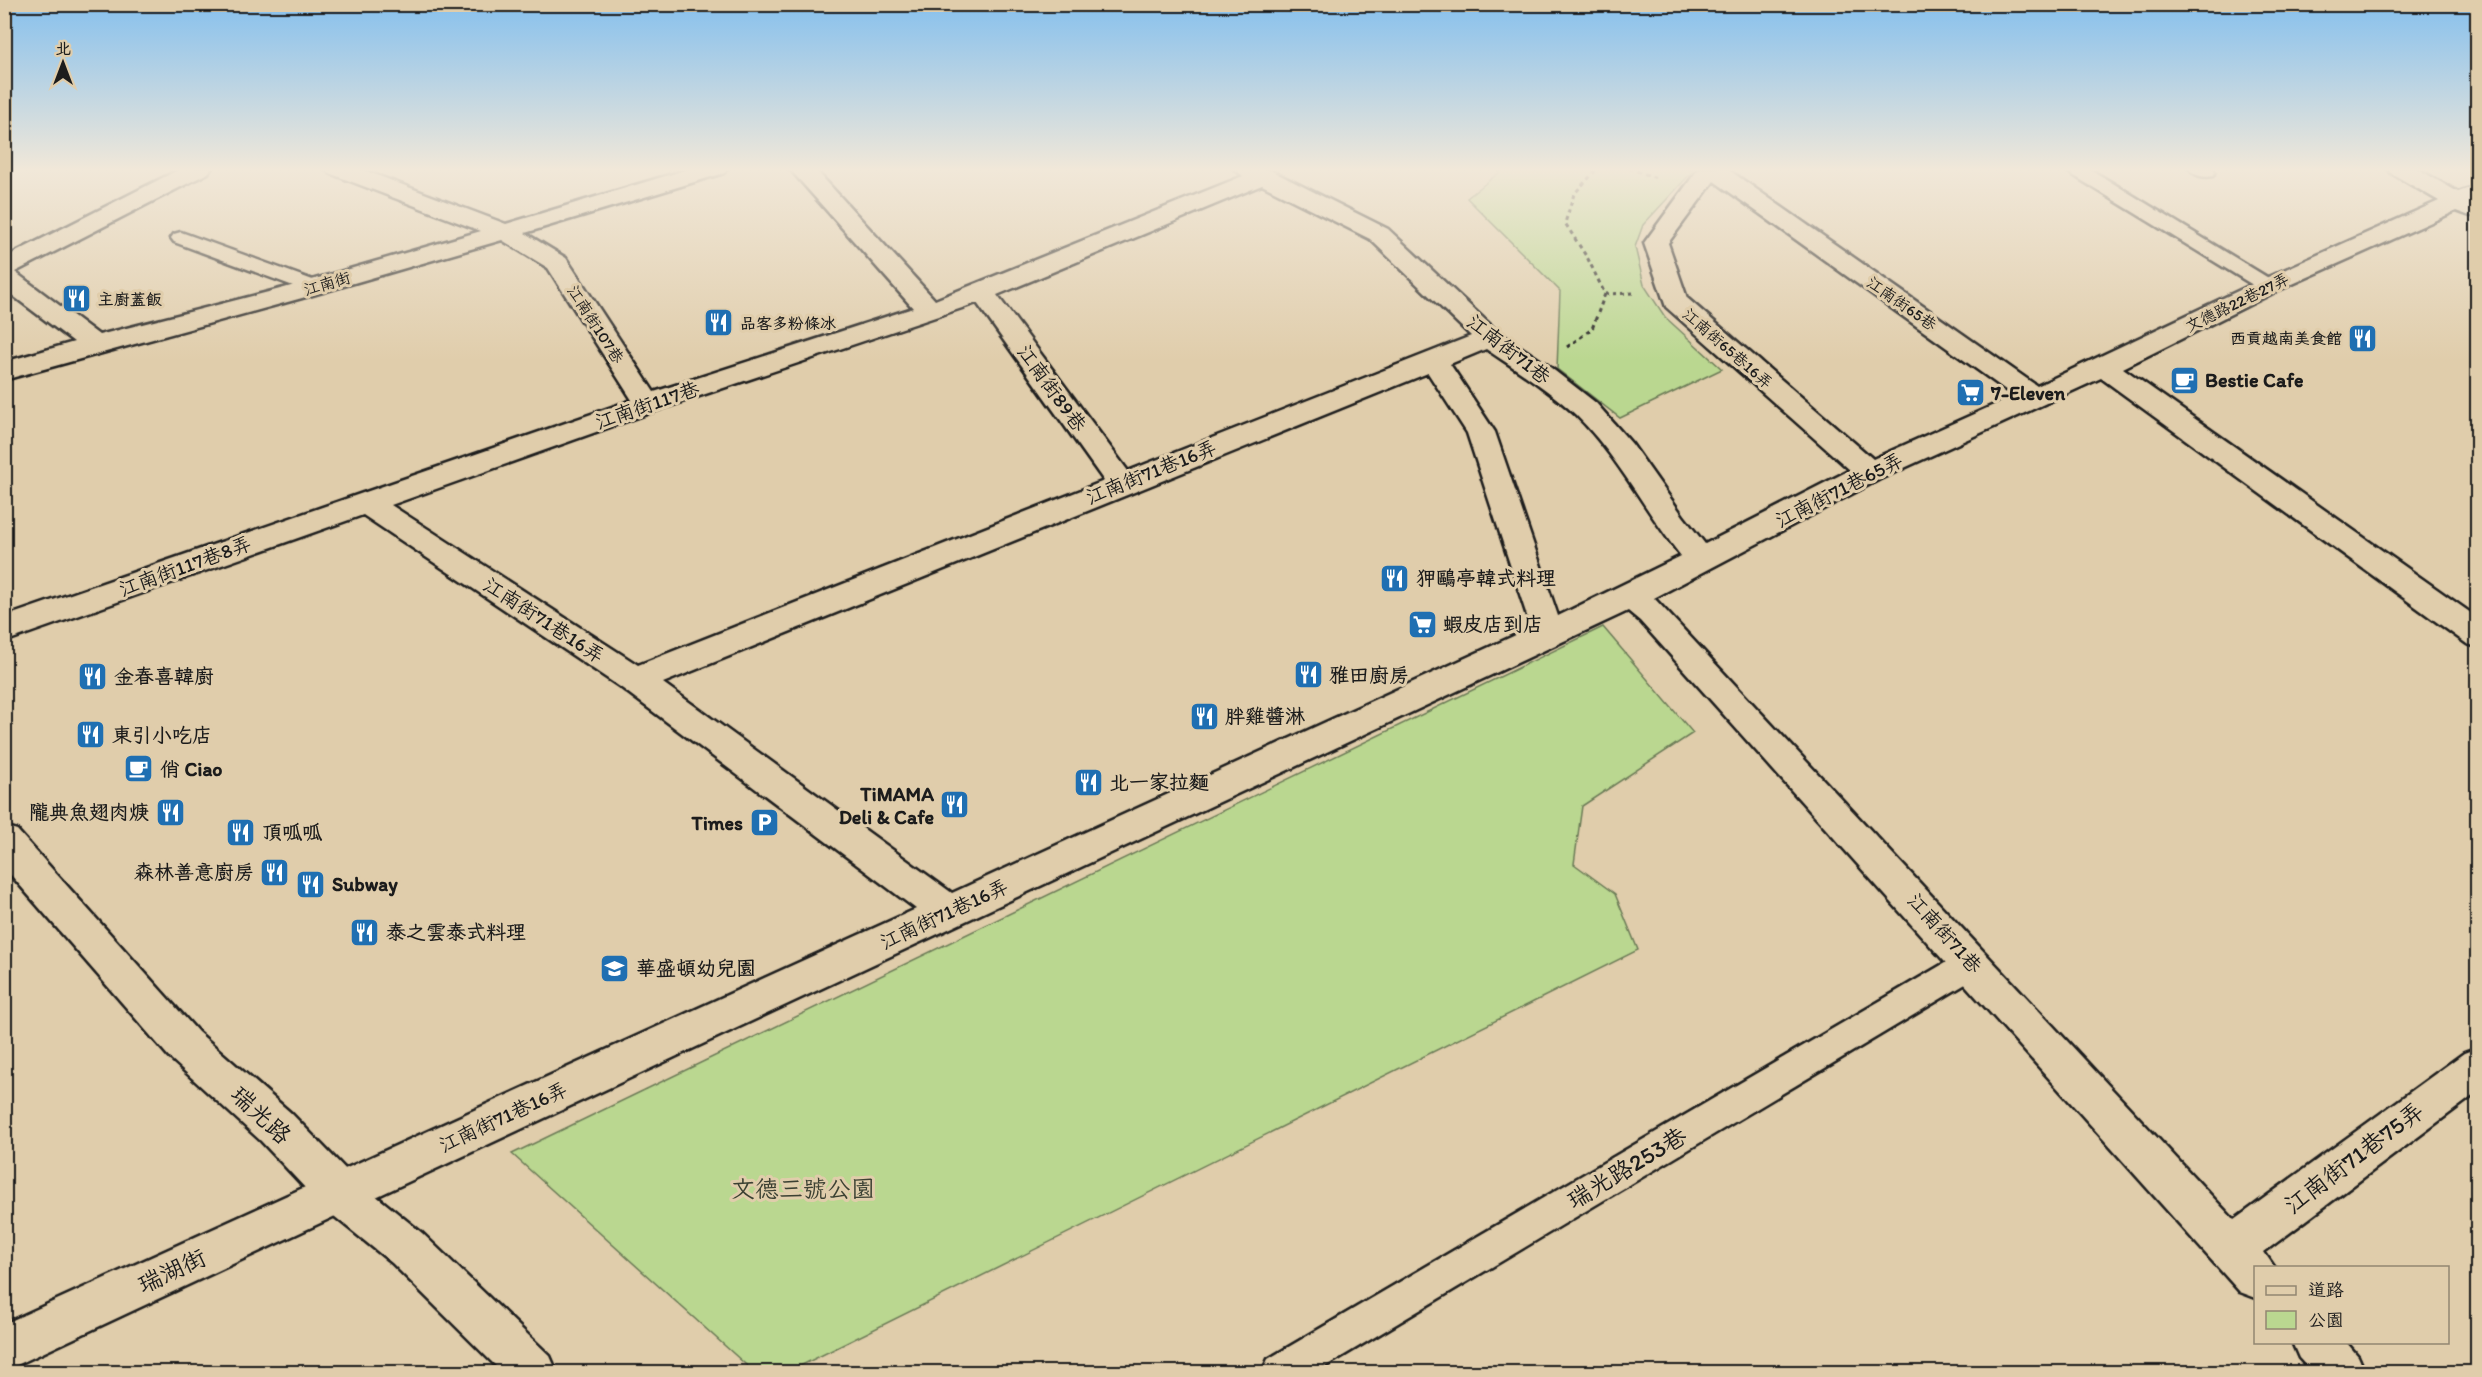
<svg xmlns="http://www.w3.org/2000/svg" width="2482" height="1377" font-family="Itim,'LXGW WenKai TC',sans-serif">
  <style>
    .green { fill: #bad790; stroke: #6b7a56; stroke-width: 1.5 }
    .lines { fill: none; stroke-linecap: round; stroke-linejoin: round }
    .service-casing { stroke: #1c1c1c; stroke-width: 5 }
    .minor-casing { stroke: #1c1c1c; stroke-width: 5 }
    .tertiary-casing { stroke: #1c1c1c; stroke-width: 5 }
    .path { stroke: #1c1c1c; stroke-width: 3; stroke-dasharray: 4 4; stroke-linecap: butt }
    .service { fill: #e0cdab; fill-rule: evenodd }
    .minor { fill: #e0cdab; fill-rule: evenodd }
    .tertiary { fill: #e0cdab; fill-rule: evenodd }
    .labels { text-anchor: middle; stroke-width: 6; stroke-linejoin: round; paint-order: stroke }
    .far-street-label { font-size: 16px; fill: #1c1c1c; stroke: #e0cdab }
    .far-poi-label { font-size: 16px; font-weight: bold; fill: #1c1c1c; stroke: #e0cdab; text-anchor: start }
    .street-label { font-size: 20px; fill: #1c1c1c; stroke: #e0cdab }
    .poi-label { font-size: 20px; font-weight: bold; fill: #1c1c1c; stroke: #e0cdab; text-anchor: start }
    .near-street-label { font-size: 24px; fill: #1c1c1c; stroke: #e0cdab }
    .near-park-label { font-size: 24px; fill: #3c4133; stroke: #e0cdab }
  </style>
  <rect width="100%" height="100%" fill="#e0cdab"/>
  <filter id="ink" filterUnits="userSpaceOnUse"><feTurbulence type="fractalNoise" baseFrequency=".0167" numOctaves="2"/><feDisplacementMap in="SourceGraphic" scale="12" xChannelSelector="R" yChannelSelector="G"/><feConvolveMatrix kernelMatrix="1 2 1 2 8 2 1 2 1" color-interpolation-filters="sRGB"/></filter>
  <g filter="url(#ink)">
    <g class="green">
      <path d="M1505,168H1685L1693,171L1643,225L1635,247L1644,285L1665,317L1722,369L1620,418L1557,369L1560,291L1467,198Z"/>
      <path d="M1603,627L1693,733L1582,806L1574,864L1615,894L1638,950L788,1372H754L512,1154Z"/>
    </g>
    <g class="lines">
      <defs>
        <g id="service">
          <path d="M2066,168H2088L2275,282L2278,286L2275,290L2268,292L2261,290L2068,172Z"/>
          <path d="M2189,168H2213L2215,172L2213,176C2204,178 2194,176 2189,168Z"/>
          <path d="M181,232L321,283L324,287L321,291L314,293L307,291L174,242L171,238L174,234Z"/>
          <path d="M1973,949L1984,953L1989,963L1984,973L1316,1372H1262L1268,1359L1962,953Z"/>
        </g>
        <g id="minor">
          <path d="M182,168H212L208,173L15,272L99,335L284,288L481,231L329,173L325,168H358L506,224L692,168H728L724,173L525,233L566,258L654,392L913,308L789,168H814L935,300L1243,176L1233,168H1263L1272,171L1388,229L1497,331L1546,364L1596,403L1632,444L1683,516L1705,544L1850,470L1666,307L1644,243L1699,168H1726L2037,386L2259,281L2439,201L2391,173L2387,168H2416L2458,192L2478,185V201L2475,202L2478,203V214L2470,216L2456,211L2277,291L2123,368L2478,618V647L2467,644L2101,378L1880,479L1654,598L2234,1220L2464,1053L2478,1048V1092L2264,1252L2275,1268H2256V1298L2240,1292L1640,621L1628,611L4,1371V1324L916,909L623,689L363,515L4,642V617L632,400L548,268L502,240L302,298L4,380V362L74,342L4,289V258ZM1714,181L2014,396L1873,459L1687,298L1668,243ZM1262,185L1370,239L1471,336L1128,471L997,295ZM977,303L1104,481L638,665L391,505L658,410ZM1486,349C1517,370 1549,390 1576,415C1618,456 1645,511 1681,556L1558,616L1495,432L1450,364ZM1428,373L1467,433L1531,628L952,893L663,683Z"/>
          <path d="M2292,1342H2346L2358,1356L2365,1372H2312L2299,1358Z"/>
        </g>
        <path id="tertiary" d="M4,826L17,830L198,1032L291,1113L354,1178L422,1233L550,1356L557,1372H502L392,1263L324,1208L261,1141L170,1058L4,867Z"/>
      </defs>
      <use href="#service" class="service-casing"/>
      <use href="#minor" class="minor-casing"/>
      <use href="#tertiary" class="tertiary-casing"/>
      <g class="path">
        <path d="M1629,168L1659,179"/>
        <path d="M1605,294L1634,293"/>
        <path d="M1567,347L1592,329L1605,294L1588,259L1565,223L1574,194L1598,168"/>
      </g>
      <use href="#service" class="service"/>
      <use href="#minor" class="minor"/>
      <use href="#tertiary" class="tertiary"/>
    </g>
  </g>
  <linearGradient id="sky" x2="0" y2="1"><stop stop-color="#86c0ed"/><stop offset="0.47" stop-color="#f1e8d9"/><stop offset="1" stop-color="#f1e8d9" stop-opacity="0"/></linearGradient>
  <rect width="2482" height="361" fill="url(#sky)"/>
  <defs>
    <symbol id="restaurant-square" viewBox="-11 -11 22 22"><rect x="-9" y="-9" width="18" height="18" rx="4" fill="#1f6fb2" stroke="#e0cdab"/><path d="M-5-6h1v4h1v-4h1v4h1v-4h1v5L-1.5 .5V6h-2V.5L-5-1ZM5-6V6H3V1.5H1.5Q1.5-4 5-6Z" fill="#fff"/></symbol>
    <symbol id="cafe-square" viewBox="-11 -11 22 22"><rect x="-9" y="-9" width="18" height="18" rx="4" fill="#1f6fb2" stroke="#e0cdab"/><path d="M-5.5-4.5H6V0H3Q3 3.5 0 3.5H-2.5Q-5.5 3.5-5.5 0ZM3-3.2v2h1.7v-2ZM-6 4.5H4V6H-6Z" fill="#fff"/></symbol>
    <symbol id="supermarket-square" viewBox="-11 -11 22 22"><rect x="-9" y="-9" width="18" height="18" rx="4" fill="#1f6fb2" stroke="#e0cdab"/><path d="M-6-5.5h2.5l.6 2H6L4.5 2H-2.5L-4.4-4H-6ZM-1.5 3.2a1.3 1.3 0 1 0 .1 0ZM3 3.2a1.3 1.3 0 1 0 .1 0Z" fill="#fff"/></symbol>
    <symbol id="parking-square" viewBox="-11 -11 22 22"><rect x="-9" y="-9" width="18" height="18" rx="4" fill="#1f6fb2" stroke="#e0cdab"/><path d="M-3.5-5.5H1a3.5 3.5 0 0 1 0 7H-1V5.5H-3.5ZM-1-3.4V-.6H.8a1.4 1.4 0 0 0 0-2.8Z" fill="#fff"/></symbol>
    <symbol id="school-square" viewBox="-11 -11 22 22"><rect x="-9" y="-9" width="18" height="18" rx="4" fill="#1f6fb2" stroke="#e0cdab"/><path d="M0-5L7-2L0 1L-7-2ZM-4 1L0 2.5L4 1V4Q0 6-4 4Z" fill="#fff"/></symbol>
  </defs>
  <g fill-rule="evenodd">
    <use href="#restaurant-square" x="60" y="282" width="33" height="33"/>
    <use href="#restaurant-square" x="702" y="306" width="33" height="33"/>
    <use href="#restaurant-square" x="2346" y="322" width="33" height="33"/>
    <use href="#cafe-square" x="2168" y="364" width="33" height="33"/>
    <use href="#supermarket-square" x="1954" y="376" width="33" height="33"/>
    <use href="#restaurant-square" x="1378" y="562" width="33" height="33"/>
    <use href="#supermarket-square" x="1406" y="608" width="33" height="33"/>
    <use href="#restaurant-square" x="1292" y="658" width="33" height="33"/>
    <use href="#restaurant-square" x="76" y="660" width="33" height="33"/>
    <use href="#restaurant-square" x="1188" y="700" width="33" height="33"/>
    <use href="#restaurant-square" x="74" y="718" width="33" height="33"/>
    <use href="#cafe-square" x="122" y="752" width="33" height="33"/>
    <use href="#restaurant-square" x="1072" y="766" width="33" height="33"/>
    <use href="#restaurant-square" x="938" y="788" width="33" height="33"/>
    <use href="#restaurant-square" x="154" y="796" width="33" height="33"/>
    <use href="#parking-square" x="748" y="806" width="33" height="33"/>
    <use href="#restaurant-square" x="224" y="816" width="33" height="33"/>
    <use href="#restaurant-square" x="258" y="856" width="33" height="33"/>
    <use href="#restaurant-square" x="294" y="868" width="33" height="33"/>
    <use href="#restaurant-square" x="348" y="916" width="33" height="33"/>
    <use href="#school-square" x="598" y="952" width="33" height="33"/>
  </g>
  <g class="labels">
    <g class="far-street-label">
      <text transform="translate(327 283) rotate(-16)" y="6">江南街</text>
      <text transform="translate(2237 302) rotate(-26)" y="6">文德路22巷27弄</text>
      <text transform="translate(1902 303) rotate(35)" y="6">江南街65巷</text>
      <text transform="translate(596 324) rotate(57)" y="6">江南街107巷</text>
      <text transform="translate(1728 348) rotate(41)" y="6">江南街65巷16弄</text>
    </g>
    <g class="far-poi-label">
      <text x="98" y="305">主廚蓋飯</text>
      <text x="740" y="329">品客多粉條冰</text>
      <text x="2342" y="344" text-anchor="end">西貢越南美食館</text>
    </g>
    <g class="street-label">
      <text transform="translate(1509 349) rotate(38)" y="7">江南街71巷</text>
      <text transform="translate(1052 388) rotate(54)" y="7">江南街89巷</text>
      <text transform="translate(647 405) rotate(-19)" y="7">江南街117巷</text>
      <text transform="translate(1151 472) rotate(-22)" y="7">江南街71巷16弄</text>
      <text transform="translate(1839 490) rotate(-27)" y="7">江南街71巷65弄</text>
      <text transform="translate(185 566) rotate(-20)" y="7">江南街117巷8弄</text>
      <text transform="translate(544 620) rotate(33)" y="7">江南街71巷16弄</text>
      <text transform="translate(944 914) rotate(-25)" y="7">江南街71巷16弄</text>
      <text transform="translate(1945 933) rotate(48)" y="7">江南街71巷</text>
      <text transform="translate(503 1117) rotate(-25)" y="7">江南街71巷16弄</text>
    </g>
    <g class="poi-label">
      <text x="2205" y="387">Bestie Cafe</text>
      <text x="1991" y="400">7-Eleven</text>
      <text x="1416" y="585">狎鷗亭韓式料理</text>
      <text x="1443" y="631">蝦皮店到店</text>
      <text x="1329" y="682">雅田廚房</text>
      <text x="114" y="683">金春喜韓廚</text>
      <text x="1225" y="723">胖雞醬淋</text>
      <text x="112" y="742">東引小吃店</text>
      <text x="160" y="776">俏 Ciao</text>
      <text x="1109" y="789">北一家拉麵</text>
      <text x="934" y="801" text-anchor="end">TiMAMA<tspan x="934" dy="23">Deli &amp; Cafe</tspan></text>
      <text x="149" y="819" text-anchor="end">隴典魚翅肉焿</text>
      <text x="743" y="830" text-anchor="end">Times</text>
      <text x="262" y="839">頂呱呱</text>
      <text x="254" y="879" text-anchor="end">森林善意廚房</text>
      <text x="332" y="891">Subway</text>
      <text x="386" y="939">泰之雲泰式料理</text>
      <text x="636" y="975">華盛頓幼兒園</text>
    </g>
    <g class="near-street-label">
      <text transform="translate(261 1115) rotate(43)" y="8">瑞光路</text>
      <text transform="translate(2354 1158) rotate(-37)" y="8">江南街71巷75弄</text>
      <text transform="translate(1627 1168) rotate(-31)" y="8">瑞光路253巷</text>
      <text transform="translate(172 1271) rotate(-25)" y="8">瑞湖街</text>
    </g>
    <g class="near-park-label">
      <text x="803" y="1197">文德三號公園</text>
    </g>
  </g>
  <rect width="2482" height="1377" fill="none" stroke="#e0cdab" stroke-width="24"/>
  <rect x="12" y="12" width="2458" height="1353" fill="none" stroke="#1c1c1c" stroke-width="2" filter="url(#ink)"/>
  <rect x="2254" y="1266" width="195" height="78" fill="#e0cdab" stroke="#928672" stroke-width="1.5"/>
  <rect x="2266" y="1286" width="30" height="9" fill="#e0cdab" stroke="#928672" stroke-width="1.5"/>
  <text x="2308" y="1296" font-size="18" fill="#1c1c1c">道路</text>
  <rect x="2266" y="1311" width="30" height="18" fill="#bad790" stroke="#928672" stroke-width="1.5"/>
  <text x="2308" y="1326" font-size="18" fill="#1c1c1c">公園</text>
  <g transform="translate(63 63)" stroke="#e0cdab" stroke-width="4.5" paint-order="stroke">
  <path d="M0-4.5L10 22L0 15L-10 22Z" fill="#1c1c1c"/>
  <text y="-9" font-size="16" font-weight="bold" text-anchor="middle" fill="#1c1c1c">北</text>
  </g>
</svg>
